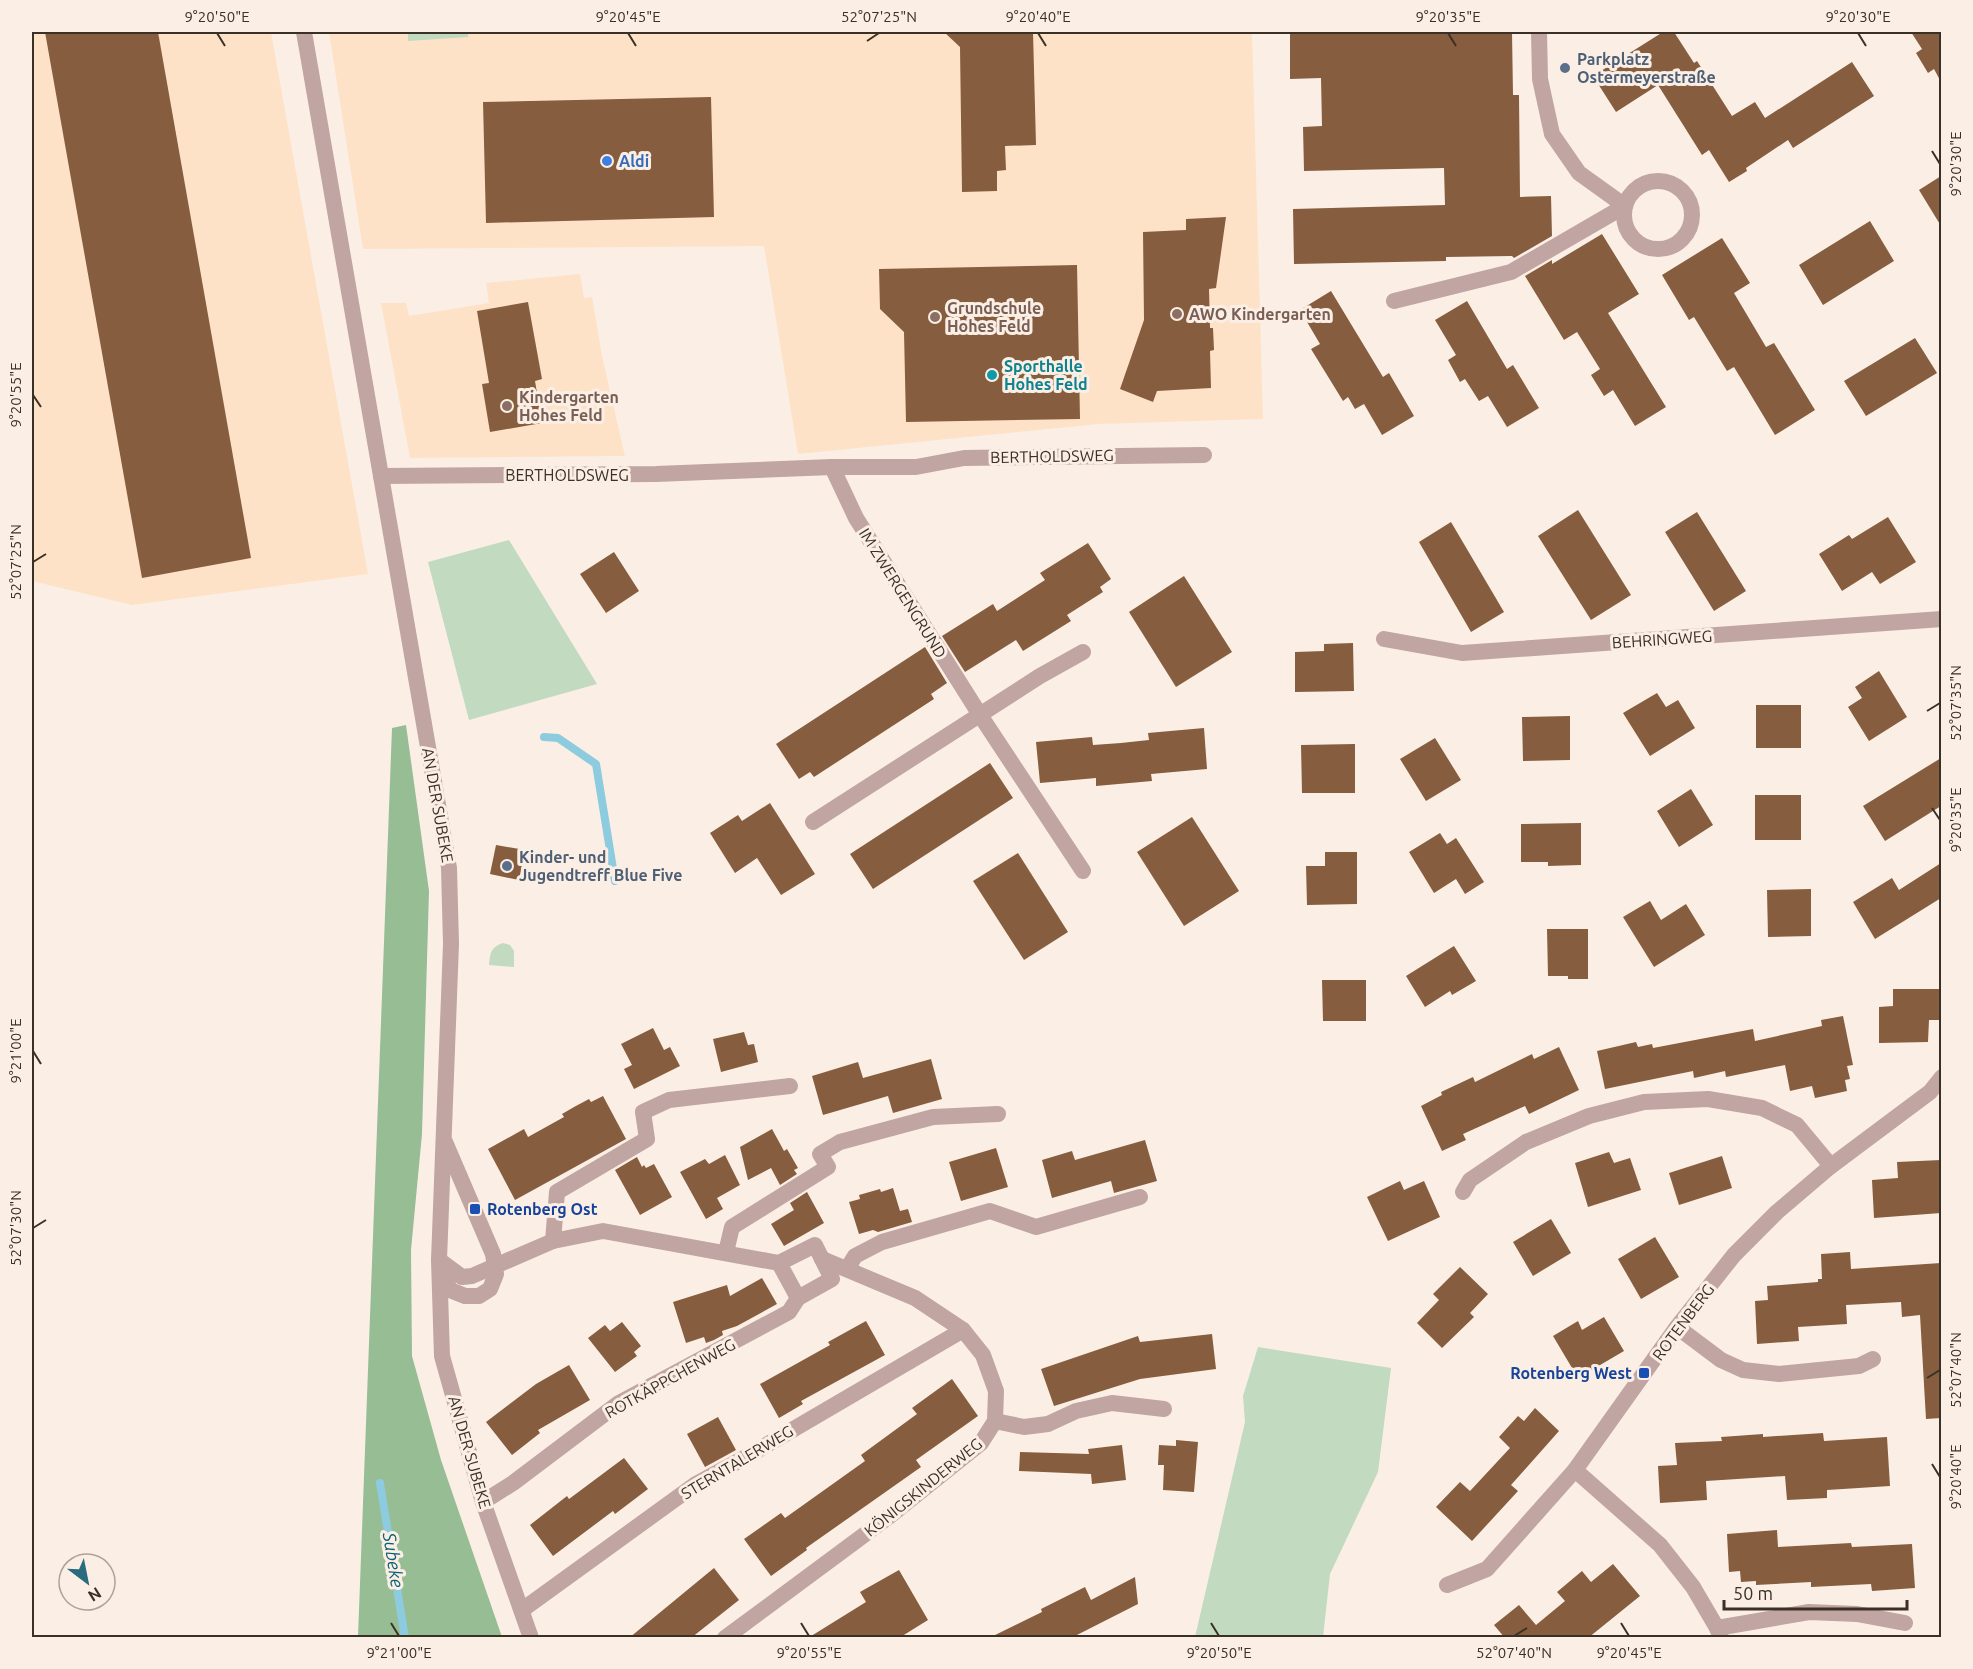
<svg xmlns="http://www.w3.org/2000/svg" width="1973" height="1669" font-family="Ubuntu,sans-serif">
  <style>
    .built { fill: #fde2c8 }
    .green { fill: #c2dabf }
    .forest { fill: #97bd94 }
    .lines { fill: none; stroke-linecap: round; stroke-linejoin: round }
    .stream { stroke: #8dcbdf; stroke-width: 8 }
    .building { fill: #865d3e }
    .minor { stroke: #c0a5a3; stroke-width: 16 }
    .ticks { fill: none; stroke: #3b3026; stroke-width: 2 }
    .service-dot { fill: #5c6f8a; stroke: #fbefe5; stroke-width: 2 }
    .shop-dot { fill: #3f7fe0; stroke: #fbefe5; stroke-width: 2 }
    .education-dot { fill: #8d6e63; stroke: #fbefe5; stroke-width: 2 }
    .culture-dot { fill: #0f9aa8; stroke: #fbefe5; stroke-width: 2 }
    .transit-dot { fill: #1a4fb4; stroke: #fbefe5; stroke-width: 2 }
    .labels { text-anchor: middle; stroke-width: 6; stroke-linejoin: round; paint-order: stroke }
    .service-label { font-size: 16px; font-weight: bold; fill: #4e5e75; stroke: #fbefe5; text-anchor: start }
    .shop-label { font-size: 16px; font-weight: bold; fill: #366cbe; stroke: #fbefe5; text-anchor: start }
    .education-label { font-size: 16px; font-weight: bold; fill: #785e54; stroke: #fbefe5; text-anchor: start }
    .culture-label { font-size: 16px; font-weight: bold; fill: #0d838f; stroke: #fbefe5; text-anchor: start }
    .street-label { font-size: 16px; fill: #3b3026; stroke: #fbefe5 }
    .transit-label { font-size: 16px; font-weight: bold; fill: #164399; stroke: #fbefe5; text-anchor: start }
    .water-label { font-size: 18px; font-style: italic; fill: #0a6075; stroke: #fbefe5 }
    .neatline { fill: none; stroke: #3b3026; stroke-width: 2 }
    .ticks-label { font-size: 15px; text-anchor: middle; fill: #3b3026 }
  </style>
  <rect width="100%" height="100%" fill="#fbefe5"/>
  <g class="built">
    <path d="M32,32H271L368,574L132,605L32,581Z"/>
    <path d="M329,32H1252L1263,419L1098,424L798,454L764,246L363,249Z"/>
    <path d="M580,274L584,298L592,297L602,356L625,456L410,458L381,303H406L409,316L489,303L486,283Z"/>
  </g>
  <g class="green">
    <path d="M408,32H468V37L408,41Z"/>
    <path d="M509,540L597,684L469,720L428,562Z"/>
    <path d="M503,943L510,945L514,951V967L489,965C490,953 491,947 503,943Z"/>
    <path d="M1258,1347L1391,1368L1378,1472L1330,1574L1323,1637H1195L1245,1422L1243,1396Z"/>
  </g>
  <path class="forest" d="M406,725L429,891L422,1134L411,1250L412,1356L441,1460L502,1637H358L392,728Z"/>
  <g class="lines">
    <g class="stream">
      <path d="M544,737L558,738L596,764L615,881"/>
      <path d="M380,1483L405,1638"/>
    </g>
  </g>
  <g class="building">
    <path d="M45,32H158L251,558L142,578Z"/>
    <path d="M944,32H1033L1036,145L1005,146L1006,170L997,171V191L962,192L960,47Z"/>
    <path d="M1290,32H1512L1513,95H1519L1520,197L1551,196L1552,236L1514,258L1512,256L1446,257V261L1294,264L1293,209L1445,205L1444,168L1304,171L1303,127L1322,126L1321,78L1290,79Z"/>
    <path d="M1663,32H1674L1694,63L1697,61L1732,116L1755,102L1765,118L1852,62L1874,96L1793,148L1788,140L1746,168L1747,171L1729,182L1709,150L1702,155L1658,85L1616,112L1593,76Z"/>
    <path d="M1911,32H1941V82L1934,69L1928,73L1916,53L1922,49Z"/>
    <path d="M711,97L714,217L486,223L483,102Z"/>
    <path d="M1941,176V226L1919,190Z"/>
    <path d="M1226,217L1216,288L1209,289L1210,328H1213L1214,350L1210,351L1211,388L1157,391L1153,402L1120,389L1144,320L1143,232L1186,230V219Z"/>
    <path d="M1870,221L1894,261L1823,305L1799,265Z"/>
    <path d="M1602,234L1639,294L1608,313L1666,407L1635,426L1613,390L1604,396L1591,375L1600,369L1577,332L1564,340L1525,276L1552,260V264Z"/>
    <path d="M1722,238L1750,283L1734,293L1766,347L1774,343L1815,410L1775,435L1734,367L1727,371L1694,317L1689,320L1662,275Z"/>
    <path d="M1077,265L1080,419L906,422L904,332L880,309L879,269Z"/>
    <path d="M1331,291L1383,377L1389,373L1414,416L1382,435L1364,404L1355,409L1348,397L1343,401L1311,349L1320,344L1300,310Z"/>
    <path d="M1467,301L1507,369L1513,365L1539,408L1507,427L1488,396L1479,401L1465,379L1460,382L1448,360L1456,355L1435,320Z"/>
    <path d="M528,302L542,379L535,381L542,423L490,432L482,384L489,383L477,311Z"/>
    <path d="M1915,338L1937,373L1866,416L1844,381Z"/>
    <path d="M1578,510L1631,595L1591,620L1538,536Z"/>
    <path d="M1697,512L1746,591L1714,611L1665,532Z"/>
    <path d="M1888,517L1916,562L1880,584L1872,572L1842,591L1819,554L1849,535L1852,539Z"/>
    <path d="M1451,522L1504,612L1471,632L1419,542Z"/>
    <path d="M1088,543L1111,579L1100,587L1103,592L1067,615L1071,621L1023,651L1016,640L965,672L942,636L993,604L997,611L1045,580L1040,573Z"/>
    <path d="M614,552L639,591L606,613L580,574Z"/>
    <path d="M1184,576L1232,652L1176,687L1129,612Z"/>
    <path d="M1353,643L1354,691L1295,692V652L1324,651V644Z"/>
    <path d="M925,647L947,683L931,694L934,699L814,777L810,772L799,779L776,744Z"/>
    <path d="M1879,671L1907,717L1869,741L1848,707L1862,698L1855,687Z"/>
    <path d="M1657,693L1666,707L1678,700L1695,728L1650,756L1623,713Z"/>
    <rect x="1756" y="705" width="45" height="43"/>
    <path d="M1570,716V760L1523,761L1522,717Z"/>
    <path d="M1204,728L1207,769L1151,774L1152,781L1096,786V778L1040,783L1036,742L1092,737L1093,745L1121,743L1149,740L1148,733Z"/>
    <path d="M1435,738L1461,780L1426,801L1400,759Z"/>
    <path d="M1355,744V793H1302L1301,745Z"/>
    <path d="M1941,758V806L1885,841L1863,806Z"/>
    <path d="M990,763L1013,798L873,889L850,854Z"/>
    <path d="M1691,789L1713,825L1679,847L1657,811Z"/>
    <rect x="1755" y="795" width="46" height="45"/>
    <path d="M770,803L815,874L781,895L757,858L735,873L710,833L738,815L742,821Z"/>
    <path d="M1192,817L1239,891L1184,926L1137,852Z"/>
    <path d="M1581,823V865L1548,866V862H1521V824Z"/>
    <path d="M1440,833L1447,844L1456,838L1484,882L1465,894L1456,879L1434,893L1409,852Z"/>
    <path d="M496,845L525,850L519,880L490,874Z"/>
    <path d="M1325,852H1357V904L1307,905L1306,866H1325Z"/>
    <path d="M1018,853L1068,932L1024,960L973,881Z"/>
    <path d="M1941,863V898L1875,939L1853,902L1892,878L1899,890Z"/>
    <path d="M1811,889V936L1768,937L1767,890Z"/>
    <path d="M1650,901L1661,920L1686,904L1705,935L1654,967L1623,917Z"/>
    <path d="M1547,929H1588V979H1568V976H1548Z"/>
    <path d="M1454,946L1476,981L1452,995L1450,991L1425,1007L1406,976Z"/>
    <path d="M1322,980H1366V1021H1323Z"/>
    <path d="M1893,989H1941V1020H1929L1928,1042L1879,1043V1007L1893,1006Z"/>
    <path d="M1843,1016L1853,1065L1847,1066L1850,1079L1845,1080L1847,1091L1815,1098L1812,1086L1790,1091L1785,1065L1726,1077L1725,1071L1694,1078L1693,1071L1605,1089L1597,1051L1636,1042L1638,1047L1652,1044L1653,1048L1753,1029L1755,1041L1822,1026L1821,1020Z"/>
    <path d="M653,1028L664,1050L670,1047L680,1066L634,1089L624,1069L632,1065L621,1044Z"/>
    <path d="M744,1032L748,1045L754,1044L758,1062L721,1072L713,1039Z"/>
    <path d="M1559,1047L1579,1090L1529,1114L1525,1106L1463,1134L1466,1140L1442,1151L1421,1106L1442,1095L1441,1092L1473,1077L1475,1082L1532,1054L1534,1059Z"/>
    <path d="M931,1059L942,1099L893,1113L888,1096L823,1115L812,1076L858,1062L863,1078Z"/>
    <path d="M603,1096L626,1139L515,1200L488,1149L524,1129L528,1137L564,1117L562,1114L574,1107L589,1099L591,1102Z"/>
    <path d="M772,1129L784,1151L787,1149L798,1168L794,1170L797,1174L780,1185L771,1168L748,1180L740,1147Z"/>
    <path d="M1145,1140L1157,1181L1114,1193L1111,1181L1052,1198L1042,1160L1072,1151L1075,1160Z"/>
    <path d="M996,1148L1008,1187L961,1201L949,1162Z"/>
    <path d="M1609,1152L1614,1163L1630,1158L1641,1190L1588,1207L1575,1163Z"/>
    <path d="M725,1155L740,1185L717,1198L723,1209L706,1219L680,1172L705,1159L709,1164Z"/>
    <path d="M1722,1156L1732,1188L1679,1205L1669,1173Z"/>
    <path d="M637,1157L642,1167L644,1165L646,1168L654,1164L672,1197L640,1215L615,1170Z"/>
    <path d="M1941,1160V1213L1874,1218L1872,1180L1898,1178L1897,1162Z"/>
    <path d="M1400,1181L1404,1190L1424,1181L1440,1217L1388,1241L1367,1197Z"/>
    <path d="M893,1188L900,1211L908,1209L912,1222L878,1232L873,1230L859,1234L849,1202L860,1199L859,1195L880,1189L881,1192Z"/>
    <path d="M807,1192L824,1223L784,1246L771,1224L794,1210L790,1203Z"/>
    <path d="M1551,1219L1571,1253L1533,1276L1513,1242Z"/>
    <path d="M1655,1237L1679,1277L1641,1299L1618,1259Z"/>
    <path d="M1850,1252L1851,1269L1941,1263V1418L1926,1419L1920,1315L1902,1317L1901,1302L1846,1305L1847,1324L1798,1327L1799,1341L1757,1344L1755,1301L1768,1300L1767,1286L1818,1282V1279H1822L1821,1254Z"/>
    <path d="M1460,1267L1488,1294L1470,1313L1474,1317L1442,1348L1417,1323L1439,1300L1433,1294Z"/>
    <path d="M762,1278L777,1304L737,1326L722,1331L723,1335L714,1340L706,1343L704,1337L686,1343L673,1302L727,1285L730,1296Z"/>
    <path d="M1604,1317L1624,1351L1578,1378L1553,1336L1578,1321L1582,1330Z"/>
    <path d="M866,1321L885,1355L801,1401L803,1404L779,1418L760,1384L830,1345L828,1342Z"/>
    <path d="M622,1322L641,1346L634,1352L637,1356L615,1372L588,1338L605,1325L610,1331Z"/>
    <path d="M1212,1334L1216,1369L1140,1379L1054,1406L1041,1369L1138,1336L1140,1342Z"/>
    <path d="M569,1365L590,1400L538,1430L540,1433L512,1455L486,1422L536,1384Z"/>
    <path d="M952,1379L978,1416L916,1460L921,1467L806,1548L807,1550L771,1576L744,1539L781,1513L785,1518L865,1461L861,1455L917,1414L912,1408Z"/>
    <path d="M1535,1408L1559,1431L1511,1485L1518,1491L1472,1541L1436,1507L1460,1482L1470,1491L1510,1448L1499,1437L1518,1416L1524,1421Z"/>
    <path d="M718,1417L736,1450L705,1467L687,1434Z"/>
    <path d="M1823,1433L1824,1441L1887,1437L1890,1486L1827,1490V1498L1787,1500L1785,1476L1706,1481L1707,1500L1660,1503L1658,1466L1677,1465L1675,1443L1722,1441L1721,1437L1763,1434V1437Z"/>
    <path d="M1176,1440L1198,1442L1194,1492L1163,1490L1164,1465H1158L1159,1445L1176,1446Z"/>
    <path d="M1122,1445L1126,1480L1092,1484L1091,1474L1019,1471L1020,1452L1089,1454L1088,1449Z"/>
    <path d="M624,1458L648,1489L615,1514L613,1511L553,1556L530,1525L567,1496L569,1499Z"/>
    <path d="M1777,1530L1778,1547L1851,1543L1852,1547L1912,1544L1915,1588L1872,1591L1871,1584L1811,1587V1582L1756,1585V1581L1741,1582L1740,1571L1729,1572L1727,1534Z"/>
    <path d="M1613,1564L1640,1596L1588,1638H1505L1494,1625L1519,1605L1536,1625L1565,1601L1557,1592L1582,1571L1591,1582Z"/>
    <path d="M714,1568L739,1600L691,1638H629Z"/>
    <path d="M899,1570L928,1620L899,1638H808L866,1602L860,1592Z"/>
    <path d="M1135,1577L1138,1604L1071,1638H989L1042,1612L1041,1609L1085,1587L1091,1600Z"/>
  </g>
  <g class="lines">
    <g class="minor">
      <path d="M304,32L449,868L451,944L439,1260L442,1356L483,1502L531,1638"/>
      <circle cx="1658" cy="215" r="34"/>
      <path d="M1394,301L1511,272L1625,206L1579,173L1552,134L1540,79L1539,32"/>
      <path d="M832,467L856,518L980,715L1083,871"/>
      <path d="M381,476L656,474L832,467H916L964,458L1204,455"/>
      <path d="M1384,639L1462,653L1942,619"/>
      <path d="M813,822L1040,676L1083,652"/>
      <path d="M1463,1192L1470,1180L1526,1142L1589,1116L1644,1102L1708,1099L1762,1108L1797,1125L1831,1166"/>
      <path d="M553,1241L557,1192L647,1139L643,1112L669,1100L790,1086"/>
      <path d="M815,1245L832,1279L798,1298L779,1263Z"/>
      <path d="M726,1252L732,1227L828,1167L820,1154L840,1142L933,1117L998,1114"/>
      <path d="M439,1260L462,1277L472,1276L553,1241L603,1231L779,1263"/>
      <path d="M847,1269L855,1256L882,1242L990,1211L1036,1227L1140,1197"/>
      <path d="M443,1272L450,1290L465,1296H479L490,1289L496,1274L493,1254L445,1142"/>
      <path d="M1677,1327L1721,1360L1743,1370L1779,1374L1859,1366L1873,1359"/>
      <path d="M995,1421L1024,1427L1048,1424L1076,1411L1112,1403L1164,1409"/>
      <path d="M1575,1470L1660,1545L1693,1587L1717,1628L1721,1638"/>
      <path d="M483,1502L513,1483L619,1403L789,1312L798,1298"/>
      <path d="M1447,1585L1487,1569L1575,1470L1677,1327L1734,1255L1777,1212L1831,1166L1930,1092L1942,1077"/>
      <path d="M522,1610L696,1484L746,1457L963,1330"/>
      <path d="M1717,1628L1809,1612L1857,1614L1905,1623"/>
      <path d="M725,1638L891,1515L981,1443L995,1421L996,1391L983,1355L963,1330L915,1298L822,1259"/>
    </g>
  </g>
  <path class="ticks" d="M217,33L225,46M628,33L636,46M1038,33L1046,46M1448,33L1456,46M1858,33L1866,46M867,41L879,33M1932,151L1940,164M33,395L41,407M33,562L46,554M1927,711L1940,703M1932,808L1940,820M33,1051L41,1064M33,1228L46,1220M1927,1378L1940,1370M1932,1464L1940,1477M391,1623L399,1636M801,1623L809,1636M1211,1623L1219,1636M1621,1623L1629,1636M1514,1636L1527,1628"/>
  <g class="service-dot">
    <circle cx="1565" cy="68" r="6"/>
    <circle cx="507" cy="866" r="6"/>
  </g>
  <circle class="shop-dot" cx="607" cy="161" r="6"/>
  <g class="education-dot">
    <circle cx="1177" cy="314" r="6"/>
    <circle cx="935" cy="317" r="6"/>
    <circle cx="507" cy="406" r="6"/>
  </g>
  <circle class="culture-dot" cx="992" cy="375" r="6"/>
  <g class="transit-dot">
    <rect x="469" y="1203" width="12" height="12" rx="3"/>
    <rect x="1638" y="1367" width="12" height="12" rx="3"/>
  </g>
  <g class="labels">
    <g class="service-label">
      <text x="1577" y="65">Parkplatz<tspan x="1577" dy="18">Ostermeyerstraße</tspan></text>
      <text x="519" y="863">Kinder- und<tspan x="519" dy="18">Jugendtreff Blue Five</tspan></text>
    </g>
    <g class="shop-label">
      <text x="619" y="167">Aldi</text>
    </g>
    <g class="education-label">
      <text x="947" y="314">Grundschule<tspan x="947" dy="18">Hohes Feld</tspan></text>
      <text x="1189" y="320">AWO Kindergarten</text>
      <text x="519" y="403">Kindergarten<tspan x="519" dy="18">Hohes Feld</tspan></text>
    </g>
    <g class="culture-label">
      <text x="1004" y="372">Sporthalle<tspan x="1004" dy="18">Hohes Feld</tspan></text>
    </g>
    <g class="street-label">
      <text transform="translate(1052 456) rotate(-1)" y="6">BERTHOLDSWEG</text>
      <text x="567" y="481">BERTHOLDSWEG</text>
      <text transform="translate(903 593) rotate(58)" y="6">IM ZWERGENGRUND</text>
      <text transform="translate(1662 639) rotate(-4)" y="6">BEHRINGWEG</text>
      <text transform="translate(438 805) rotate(80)" y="6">AN DER SUBEKE</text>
      <text transform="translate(1683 1322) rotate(-53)" y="6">ROTENBERG</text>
      <text transform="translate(670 1378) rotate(-29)" y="6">ROTKÄPPCHENWEG</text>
      <text transform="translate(470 1452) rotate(74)" y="6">AN DER SUBEKE</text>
      <text transform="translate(737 1462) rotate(-31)" y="6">STERNTALERWEG</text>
      <text transform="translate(923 1487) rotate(-39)" y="6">KÖNIGSKINDERWEG</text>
    </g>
    <g class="transit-label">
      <text x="487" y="1215">Rotenberg Ost</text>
      <text x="1632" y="1379" text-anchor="end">Rotenberg West</text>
    </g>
    <g class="water-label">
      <text transform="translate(393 1560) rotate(81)" y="6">Subeke</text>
    </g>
  </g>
  <rect width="1973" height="1669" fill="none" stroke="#fbefe5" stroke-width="66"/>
  <g transform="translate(87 1582) rotate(148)"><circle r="28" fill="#fbefe5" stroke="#aea399" stroke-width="1.5"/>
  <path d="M0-4.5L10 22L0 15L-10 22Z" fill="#2b6b80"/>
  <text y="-9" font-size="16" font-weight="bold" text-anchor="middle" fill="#3b3026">N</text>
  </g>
  <path d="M1724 1600v9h183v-9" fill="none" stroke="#3b3026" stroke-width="3"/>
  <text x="1733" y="1600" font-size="18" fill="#3b3026" stroke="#fbefe5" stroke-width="4.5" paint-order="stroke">50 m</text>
  <rect x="33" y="33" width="1907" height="1603" class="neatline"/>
  <g class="ticks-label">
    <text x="217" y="22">9°20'50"E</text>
    <text x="628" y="22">9°20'45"E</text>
    <text x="879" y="22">52°07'25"N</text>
    <text x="1038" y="22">9°20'40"E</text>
    <text x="1448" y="22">9°20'35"E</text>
    <text x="1858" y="22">9°20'30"E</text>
    <text transform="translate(1956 164) rotate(-90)" y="5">9°20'30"E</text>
    <text transform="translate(16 395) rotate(-90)" y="5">9°20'55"E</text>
    <text transform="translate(16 562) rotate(-90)" y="5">52°07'25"N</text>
    <text transform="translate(1956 703) rotate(-90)" y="5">52°07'35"N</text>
    <text transform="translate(1956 820) rotate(-90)" y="5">9°20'35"E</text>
    <text transform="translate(16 1051) rotate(-90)" y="5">9°21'00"E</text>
    <text transform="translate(16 1228) rotate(-90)" y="5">52°07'30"N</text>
    <text transform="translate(1956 1370) rotate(-90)" y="5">52°07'40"N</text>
    <text transform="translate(1956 1477) rotate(-90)" y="5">9°20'40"E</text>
    <text x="399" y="1658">9°21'00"E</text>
    <text x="809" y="1658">9°20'55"E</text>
    <text x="1219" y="1658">9°20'50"E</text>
    <text x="1514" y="1658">52°07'40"N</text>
    <text x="1629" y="1658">9°20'45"E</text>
  </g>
</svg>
